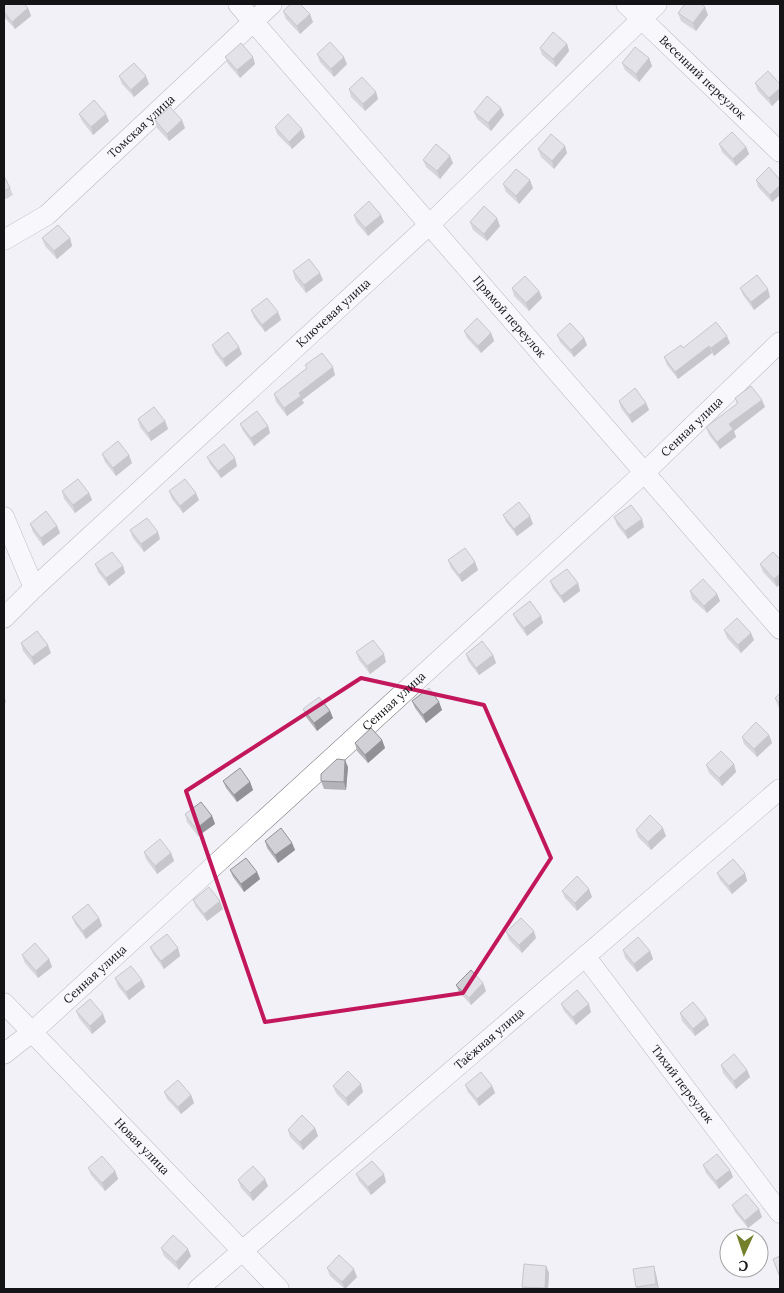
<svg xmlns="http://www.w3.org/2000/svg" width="784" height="1293" font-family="Lora,serif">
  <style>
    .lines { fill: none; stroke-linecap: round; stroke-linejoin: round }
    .minor-casing { stroke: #75757a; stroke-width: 21 }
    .minor { stroke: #fff; stroke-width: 20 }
    .wall { fill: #b3b3b8 }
    .shaded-wall { fill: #929296 }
    .building { fill: #d0d0d6; stroke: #929296 }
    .marked { fill: none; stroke: #c2185b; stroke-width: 4; stroke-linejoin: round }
    .labels { text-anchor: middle; stroke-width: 4; stroke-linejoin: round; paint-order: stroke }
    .street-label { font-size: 12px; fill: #141416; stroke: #fff }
  </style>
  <rect width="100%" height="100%" fill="#f2f1f8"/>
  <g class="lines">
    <defs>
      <g id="minor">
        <path id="s1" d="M238,4L780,629"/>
        <path id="s2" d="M626,4L780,152"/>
        <path id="s3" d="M4,240L47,215L272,4"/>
        <path d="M4,517L34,588"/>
        <path id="s4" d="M4,618L34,588L429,225L657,4"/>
        <path id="s5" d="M585,956L780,1213"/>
        <path id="s6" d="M4,1003L279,1289"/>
        <path id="s7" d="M4,1054L32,1032L645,472L780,342"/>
        <path id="s8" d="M198,1289L780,789"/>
      </g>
    </defs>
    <use href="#minor" class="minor-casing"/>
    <use href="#minor" class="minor"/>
  </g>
  <g class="wall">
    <path d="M4,5L28,8L31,16L15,29L4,17Z"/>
    <path d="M283,11L313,22L300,34L286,19Z"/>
    <path d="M678,13L708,15L696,31L681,21Z"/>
    <path d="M567,44L569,51L556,67L542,55L540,48Z"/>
    <path d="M317,54L347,64L334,77L320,62Z"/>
    <path d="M225,57L255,64L240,78L228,64Z"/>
    <path d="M649,58L652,66L639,82L625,70L622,63Z"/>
    <path d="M119,76L149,84L134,97L122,84Z"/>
    <path d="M755,83L780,84V98L772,106L758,91Z"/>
    <path d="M349,89L376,92L378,99L365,111L351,97Z"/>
    <path d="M474,112L504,115L491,131L477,119Z"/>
    <path d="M79,114L109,121L93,135L82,121Z"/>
    <path d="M155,120L185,128L169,141L157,128Z"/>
    <path d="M275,127L305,137L292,149L277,134Z"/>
    <path d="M719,144L746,147L749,154L736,166L722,152Z"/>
    <path d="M538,149L567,153L554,169L541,157Z"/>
    <path d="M423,160L453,163L440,179L426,167Z"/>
    <path d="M4,176L10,188L13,195L4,200Z"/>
    <path d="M756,180H780L772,202L758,187Z"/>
    <path d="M503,184L533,188L519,204L506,192Z"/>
    <path d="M354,215L384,222L368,236L356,222Z"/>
    <path d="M470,222L500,226L487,241L473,230Z"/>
    <path d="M42,238H70L72,246L57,259L45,246Z"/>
    <path d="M293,271L323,280L306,293L295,279Z"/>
    <path d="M512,288L539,291L542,298L529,311L514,296Z"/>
    <path d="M740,288L770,297L754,310L743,295Z"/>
    <path d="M251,310L278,312L281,320L265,332L254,318Z"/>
    <path d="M464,331L491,333L494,341L481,353L467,338Z"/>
    <path d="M557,335L584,338L587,345L574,357L560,342Z"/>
    <path d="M730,343L714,356L712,353L678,379L667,365L664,357L683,348Z"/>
    <path d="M212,345L242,354L226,367L215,353Z"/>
    <path d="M305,365L335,375L302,400L304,403L287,416L276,402L274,394L307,368Z"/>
    <path d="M735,398L765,407L734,431L736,437L720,449L709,435L706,427L737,404Z"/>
    <path d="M619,401L646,403L649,410L632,423L621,408Z"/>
    <path d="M138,419L165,421L168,429L151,441L140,427Z"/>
    <path d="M240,424L268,426L270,433L254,446L243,431Z"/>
    <path d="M102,454L132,463L116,476L105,462Z"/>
    <path d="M207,457L237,466L221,478L210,464Z"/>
    <path d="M62,491L89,493L92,500L75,513L64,499Z"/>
    <path d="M169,491L199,500L183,513L172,499Z"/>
    <path d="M503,515L533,524L517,536L506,522Z"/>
    <path d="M614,517L644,527L628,539L617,525Z"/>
    <path d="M30,524L57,526L60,533L43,546L33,532Z"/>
    <path d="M130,530L160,539L144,552L133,538Z"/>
    <path d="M780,559V584L777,587L763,572L760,564Z"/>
    <path d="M448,560L475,562L478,570L462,582L451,568Z"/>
    <path d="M95,564L123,566L125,573L109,586L98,572Z"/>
    <path d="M550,581L578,583L580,591L564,603L553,589Z"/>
    <path d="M690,591L717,594L720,601L707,613L692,599Z"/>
    <path d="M513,614L541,616L543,623L527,636L516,621Z"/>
    <path d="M724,630L754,640L741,653L727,638Z"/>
    <path d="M21,643L51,653L34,665L23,651Z"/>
    <path d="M356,652L386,662L370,674L359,660Z"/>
    <path d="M466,654L493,655L496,663L479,675L468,661Z"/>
    <path d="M780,693V709L778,706L775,698Z"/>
    <path d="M412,701L439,702L442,710L426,723L415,708Z"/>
    <path d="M303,709L330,711L333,718L317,731L306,717Z"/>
    <path d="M769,735L772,743L757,757L744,744L742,737Z"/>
    <path d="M382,740L385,748L368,763L357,751L355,743Z"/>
    <path d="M734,764L736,772L722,786L709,773L706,765Z"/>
    <path d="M348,767L346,790L324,789L321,781Z"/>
    <path d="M223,781L250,782L253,790L237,802L226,788Z"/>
    <path d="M185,814L212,816L215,824L198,836L187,822Z"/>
    <path d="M636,830L666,836L651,850L638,837Z"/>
    <path d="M265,841L292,843L295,850L278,863L267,848Z"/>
    <path d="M144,852L171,853L174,861L157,874L146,859Z"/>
    <path d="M230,870L257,872L260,879L244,892L233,877Z"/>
    <path d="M717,873H745L747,881L732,894L720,880Z"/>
    <path d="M562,891L592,897L577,911L565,898Z"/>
    <path d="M193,900L223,909L207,921L196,907Z"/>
    <path d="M72,917L99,918L102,926L86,939L75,924Z"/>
    <path d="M506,932L536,938L522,953L509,940Z"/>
    <path d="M150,947L178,948L180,956L164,969L153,954Z"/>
    <path d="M623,950L650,951L653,959L637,972L625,958Z"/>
    <path d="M22,955L49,959L52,967L38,978L25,963Z"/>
    <path d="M115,978L142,980L145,987L129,1000L118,986Z"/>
    <path d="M483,983L486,991L471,1005L459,992L456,985Z"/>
    <path d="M561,1004L591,1012L576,1025L564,1011Z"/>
    <path d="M76,1011L106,1022L92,1034L79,1018Z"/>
    <path d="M680,1013L706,1018L709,1025L695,1036L682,1021Z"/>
    <path d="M721,1065L747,1070L750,1077L736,1089L723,1073Z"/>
    <path d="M465,1085L492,1086L495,1093L479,1106L468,1092Z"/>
    <path d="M333,1086L363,1092L348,1106L336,1093Z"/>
    <path d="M164,1092L191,1095L194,1103L181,1114L167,1099Z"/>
    <path d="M315,1128L318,1136L303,1150L290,1137L288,1130Z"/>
    <path d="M703,1165L730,1170L733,1177L719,1189L706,1173Z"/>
    <path d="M88,1168L115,1171L118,1179L105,1191L91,1175Z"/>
    <path d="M356,1174L386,1182L371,1195L359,1181Z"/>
    <path d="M238,1180L268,1186L253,1201L241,1188Z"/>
    <path d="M732,1205L762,1217L748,1228L735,1212Z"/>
    <path d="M161,1248L191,1256L179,1270L164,1256Z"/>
    <path d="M546,1266L549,1273L548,1289H523L522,1287Z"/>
    <path d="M327,1268L357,1277L345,1289L330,1276Z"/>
    <path d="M656,1274L659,1289H637L636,1287Z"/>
  </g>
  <g class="shaded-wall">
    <path d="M705,7L708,15L696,31L693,23Z"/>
    <path d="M28,8L31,16L15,29L12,22Z"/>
    <path d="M310,14L313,22L300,34L297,26Z"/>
    <path d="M567,44L569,51L556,67L553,59Z"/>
    <path d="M253,57L255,64L240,78L237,70Z"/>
    <path d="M344,57L347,64L334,77L331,69Z"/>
    <path d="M649,58L652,66L639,82L636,74Z"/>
    <path d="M146,76L149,84L134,97L131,90Z"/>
    <path d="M780,88V98L772,106L769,98Z"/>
    <path d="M376,92L378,99L365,111L363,104Z"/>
    <path d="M501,108L504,115L491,131L488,123Z"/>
    <path d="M106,114L109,121L93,135L91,127Z"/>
    <path d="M182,120L185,128L169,141L167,134Z"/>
    <path d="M302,129L305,137L292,149L289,142Z"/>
    <path d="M565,146L567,153L554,169L552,161Z"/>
    <path d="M746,147L749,154L736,166L733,159Z"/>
    <path d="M450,156L453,163L440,179L437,171Z"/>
    <path d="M530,180L533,188L519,204L516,196Z"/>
    <path d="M780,185V195L772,202L770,195Z"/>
    <path d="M381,215L384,222L368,236L365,228Z"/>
    <path d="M497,218L500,226L487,241L484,234Z"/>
    <path d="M70,238L72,246L57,259L54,251Z"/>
    <path d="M320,273L323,280L306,293L304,285Z"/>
    <path d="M768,289L770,297L754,310L751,302Z"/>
    <path d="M539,291L542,298L529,311L526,303Z"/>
    <path d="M278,312L281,320L265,332L262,325Z"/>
    <path d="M491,333L494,341L481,353L478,346Z"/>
    <path d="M727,336L730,343L714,356L711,348Z"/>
    <path d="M584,338L587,345L574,357L571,350Z"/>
    <path d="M709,346L712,353L678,379L675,372Z"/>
    <path d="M239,347L242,354L226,367L223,359Z"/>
    <path d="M333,367L335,375L302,400L304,403L287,416L284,408L299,393Z"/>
    <path d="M762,400L765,407L734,431L736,437L720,449L717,442L729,424Z"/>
    <path d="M646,403L649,410L632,423L629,415Z"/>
    <path d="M165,421L168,429L151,441L148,433Z"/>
    <path d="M268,426L270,433L254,446L251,438Z"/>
    <path d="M129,455L132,463L116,476L113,468Z"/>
    <path d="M235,458L237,466L221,478L218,471Z"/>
    <path d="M89,493L92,500L75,513L73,505Z"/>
    <path d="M196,493L199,500L183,513L180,506Z"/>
    <path d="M530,516L533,524L517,536L514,529Z"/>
    <path d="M642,519L644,527L628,539L625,531Z"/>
    <path d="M57,526L60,533L43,546L41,538Z"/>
    <path d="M158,532L160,539L144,552L141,544Z"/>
    <path d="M475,562L478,570L462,582L459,575Z"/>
    <path d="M123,566L125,573L109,586L106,578Z"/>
    <path d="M780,574V584L777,587L774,579Z"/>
    <path d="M578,583L580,591L564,603L561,596Z"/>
    <path d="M717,594L720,601L707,613L704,606Z"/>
    <path d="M541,616L543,623L527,636L524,628Z"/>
    <path d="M751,633L754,640L741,653L738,645Z"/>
    <path d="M48,645L51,653L34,665L32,657Z"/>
    <path d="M384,654L386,662L370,674L367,666Z"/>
    <path d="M493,655L496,663L479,675L476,668Z"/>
    <path d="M4,695L6,702L4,704Z"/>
    <path d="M439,702L442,710L426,723L423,715Z"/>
    <path d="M330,711L333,718L317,731L314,723Z"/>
    <path d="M769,735L772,743L757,757L754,749Z"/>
    <path d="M382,740L385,748L368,763L365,755Z"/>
    <path d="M345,760L348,767L346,790L344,782Z"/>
    <path d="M734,764L736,772L722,786L719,778Z"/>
    <path d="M250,782L253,790L237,802L234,795Z"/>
    <path d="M212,816L215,824L198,836L196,829Z"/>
    <path d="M663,828L666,836L651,850L648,842Z"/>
    <path d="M292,843L295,850L278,863L275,855Z"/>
    <path d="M171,853L174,861L157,874L155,866Z"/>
    <path d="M257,872L260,879L244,892L241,884Z"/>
    <path d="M745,873L747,881L732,894L729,886Z"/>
    <path d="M589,889L592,897L577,911L575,903Z"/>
    <path d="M220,901L223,909L207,921L204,914Z"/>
    <path d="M99,918L102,926L86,939L83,931Z"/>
    <path d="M534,931L536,938L522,953L519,945Z"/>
    <path d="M178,948L180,956L164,969L161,961Z"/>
    <path d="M650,951L653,959L637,972L634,964Z"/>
    <path d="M49,959L52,967L38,978L36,971Z"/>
    <path d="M142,980L145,987L129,1000L126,992Z"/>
    <path d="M483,983L486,991L471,1005L469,998Z"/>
    <path d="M589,1004L591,1012L576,1025L573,1017Z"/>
    <path d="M103,1014L106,1022L92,1034L90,1026Z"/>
    <path d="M706,1018L709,1025L695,1036L693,1029Z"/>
    <path d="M747,1070L750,1077L736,1089L734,1081Z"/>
    <path d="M361,1084L363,1092L348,1106L346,1098Z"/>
    <path d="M492,1086L495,1093L479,1106L477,1099Z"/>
    <path d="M191,1095L194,1103L181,1114L178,1107Z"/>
    <path d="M315,1128L318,1136L303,1150L300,1142Z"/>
    <path d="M730,1170L733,1177L719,1189L716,1181Z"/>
    <path d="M115,1171L118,1179L105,1191L102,1183Z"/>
    <path d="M384,1174L386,1182L371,1195L368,1187Z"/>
    <path d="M265,1179L268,1186L253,1201L250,1193Z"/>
    <path d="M759,1209L762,1217L748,1228L745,1221Z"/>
    <path d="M188,1249L191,1256L179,1270L176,1262Z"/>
    <path d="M546,1266L549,1273L548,1289H545V1288Z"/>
    <path d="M654,1266L656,1274L659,1289L656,1284Z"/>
    <path d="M354,1269L357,1277L345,1289L342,1282Z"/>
  </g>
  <g class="building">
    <path d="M6,4H24L28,8L12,22L4,12V5Z"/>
    <path d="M291,4H300L310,14L297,26L283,11Z"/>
    <path d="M685,4H701L705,7L693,23L678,13Z"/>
    <path d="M553,32L567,44L553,59L540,48Z"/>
    <path d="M330,42L344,57L331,69L317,54Z"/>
    <path d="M241,43L253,57L237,70L225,57Z"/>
    <path d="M635,47L649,58L636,74L622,63Z"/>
    <path d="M134,63L146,76L131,90L119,76Z"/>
    <path d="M768,71L780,84V88L769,98L755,83Z"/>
    <path d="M362,77L376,92L363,104L349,89Z"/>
    <path d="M487,96L501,108L488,123L474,112Z"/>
    <path d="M94,100L106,114L91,127L79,114Z"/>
    <path d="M170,107L182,120L167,134L155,120Z"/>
    <path d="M288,114L302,129L289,142L275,127Z"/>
    <path d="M732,132L746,147L733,159L719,144Z"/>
    <path d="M551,134L565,146L552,161L538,149Z"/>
    <path d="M436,144L450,156L437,171L423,160Z"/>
    <path d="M769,167L780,180V185L770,195L756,180Z"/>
    <path d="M516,169L530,180L516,196L503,184Z"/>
    <path d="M4,176L10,188L4,191Z"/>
    <path d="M369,201L381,215L365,228L354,215Z"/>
    <path d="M484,206L497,218L484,234L470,222Z"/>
    <path d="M58,225L70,238L54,251L42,238Z"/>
    <path d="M309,259L320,273L304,285L293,271Z"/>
    <path d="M757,275L768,289L751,302L740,288Z"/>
    <path d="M525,276L539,291L526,303L512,288Z"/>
    <path d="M267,298L278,312L262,325L251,310Z"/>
    <path d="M477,318L491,333L478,346L464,331Z"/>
    <path d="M716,322L727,336L711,348L709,346L675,372L664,357L681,345L683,348Z"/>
    <path d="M570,323L584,338L571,350L557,335Z"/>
    <path d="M228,332L239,347L223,359L212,345Z"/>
    <path d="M322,353L333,367L299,393L301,396L284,408L274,394L307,368L305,365Z"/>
    <path d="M751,386L762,400L729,424L733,429L717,442L706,427L738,403L735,398Z"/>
    <path d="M635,388L646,403L629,415L619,401Z"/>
    <path d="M154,407L165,421L148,433L138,419Z"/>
    <path d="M257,411L268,426L251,438L240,424Z"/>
    <path d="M118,441L129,455L113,468L102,454Z"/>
    <path d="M224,444L235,458L218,471L207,457Z"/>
    <path d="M78,479L89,493L73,505L62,491Z"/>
    <path d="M185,479L196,493L180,506L169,491Z"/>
    <path d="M519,502L530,516L514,529L503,515Z"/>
    <path d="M631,505L642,519L625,531L614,517Z"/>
    <path d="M46,511L57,526L41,538L30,524Z"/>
    <path d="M147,518L158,532L141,544L130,530Z"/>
    <path d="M465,548L475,562L459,575L448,560Z"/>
    <path d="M112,552L123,566L106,578L95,564Z"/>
    <path d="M773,552L780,559V574L774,579L760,564Z"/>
    <path d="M567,569L578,583L561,596L550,581Z"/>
    <path d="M703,579L717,594L704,606L690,591Z"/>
    <path d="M530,601L541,616L524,628L513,614Z"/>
    <path d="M737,618L751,633L738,645L724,630Z"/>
    <path d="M37,631L48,645L32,657L21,643Z"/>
    <path d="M373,640L384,654L367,666L356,652Z"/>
    <path d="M482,641L493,655L476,668L466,654Z"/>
    <path d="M429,688L439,702L423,715L412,701Z"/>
    <path d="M780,693V704L775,698Z"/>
    <path d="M319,697L330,711L314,723L303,709Z"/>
    <path d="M756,722L769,735L754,749L742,737Z"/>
    <path d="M371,728L382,740L365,755L355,743Z"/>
    <path d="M721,751L734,764L719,778L706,765Z"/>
    <path d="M337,759L345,760L344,782L321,781V774Z"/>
    <path d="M240,768L250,782L234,795L223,781Z"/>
    <path d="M201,802L212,816L196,829L185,814Z"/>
    <path d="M650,815L663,828L648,842L636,830Z"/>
    <path d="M281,828L292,843L275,855L265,841Z"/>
    <path d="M160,839L171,853L155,866L144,852Z"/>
    <path d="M246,858L257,872L241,884L230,870Z"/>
    <path d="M733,859L745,873L729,886L717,873Z"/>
    <path d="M577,876L589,889L575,903L562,891Z"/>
    <path d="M209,887L220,901L204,914L193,900Z"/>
    <path d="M88,904L99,918L83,931L72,917Z"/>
    <path d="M521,918L534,931L519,945L506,932Z"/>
    <path d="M167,934L178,948L161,961L150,947Z"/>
    <path d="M638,937L650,951L634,964L623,950Z"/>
    <path d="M35,943L49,959L36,971L22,955Z"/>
    <path d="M131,966L142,980L126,992L115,978Z"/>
    <path d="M471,970L483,983L469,998L456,985Z"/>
    <path d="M577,990L589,1004L573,1017L561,1004Z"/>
    <path d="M90,999L103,1014L90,1026L76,1011Z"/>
    <path d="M693,1002L706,1018L693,1029L680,1013Z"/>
    <path d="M734,1054L747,1070L734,1081L721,1065Z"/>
    <path d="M348,1071L361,1084L346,1098L333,1086Z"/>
    <path d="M481,1072L492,1086L477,1099L465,1085Z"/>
    <path d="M178,1080L191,1095L178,1107L164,1092Z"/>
    <path d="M302,1115L315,1128L300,1142L288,1130Z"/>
    <path d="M717,1154L730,1170L716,1181L703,1165Z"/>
    <path d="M102,1156L115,1171L102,1183L88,1168Z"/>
    <path d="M372,1161L384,1174L368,1187L356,1174Z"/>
    <path d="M253,1166L265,1179L250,1193L238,1180Z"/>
    <path d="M746,1194L759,1209L745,1221L732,1205Z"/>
    <path d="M173,1235L188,1249L176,1262L161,1248Z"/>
    <path d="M339,1255L354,1269L342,1282L327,1268Z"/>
    <path d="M780,1256V1275H779L773,1259Z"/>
    <path d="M524,1264L546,1266L545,1288L522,1287Z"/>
    <path d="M654,1266L656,1284L636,1287L633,1269Z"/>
  </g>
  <path d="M0 0H784V1293H0ZM361,678L484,705L551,858L463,993L265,1022L186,791Z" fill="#f2f1f8" fill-opacity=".55" fill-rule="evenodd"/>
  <path class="marked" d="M361,678L484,705L551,858L463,993L265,1022L186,791Z"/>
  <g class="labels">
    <g class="street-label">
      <text dy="4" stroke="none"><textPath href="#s2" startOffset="106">Весенний переулок</textPath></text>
      <text dy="4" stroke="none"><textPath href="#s3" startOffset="179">Томская улица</textPath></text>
      <text dy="4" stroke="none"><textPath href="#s4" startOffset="449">Ключевая улица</textPath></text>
      <text dy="4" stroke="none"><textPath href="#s1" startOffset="414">Прямой переулок</textPath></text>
      <text dy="4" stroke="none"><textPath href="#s7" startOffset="931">Сенная улица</textPath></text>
      <text dy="4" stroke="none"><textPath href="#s7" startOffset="526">Сенная улица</textPath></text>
      <text dy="4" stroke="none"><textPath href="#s7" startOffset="121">Сенная улица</textPath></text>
      <text dy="4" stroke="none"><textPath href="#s8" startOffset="384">Таёжная улица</textPath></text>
      <text dy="4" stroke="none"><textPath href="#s5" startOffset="161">Тихий переулок</textPath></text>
      <text dy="4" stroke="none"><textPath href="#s6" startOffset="199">Новая улица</textPath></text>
    </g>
  </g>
  <rect width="784" height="1293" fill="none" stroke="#141416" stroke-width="10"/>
  <g transform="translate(744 1253) rotate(183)"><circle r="24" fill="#ffffff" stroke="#a1a1a2"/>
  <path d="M0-4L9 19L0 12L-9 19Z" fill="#75802c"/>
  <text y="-8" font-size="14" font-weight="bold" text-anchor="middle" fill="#141416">С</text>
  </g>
</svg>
